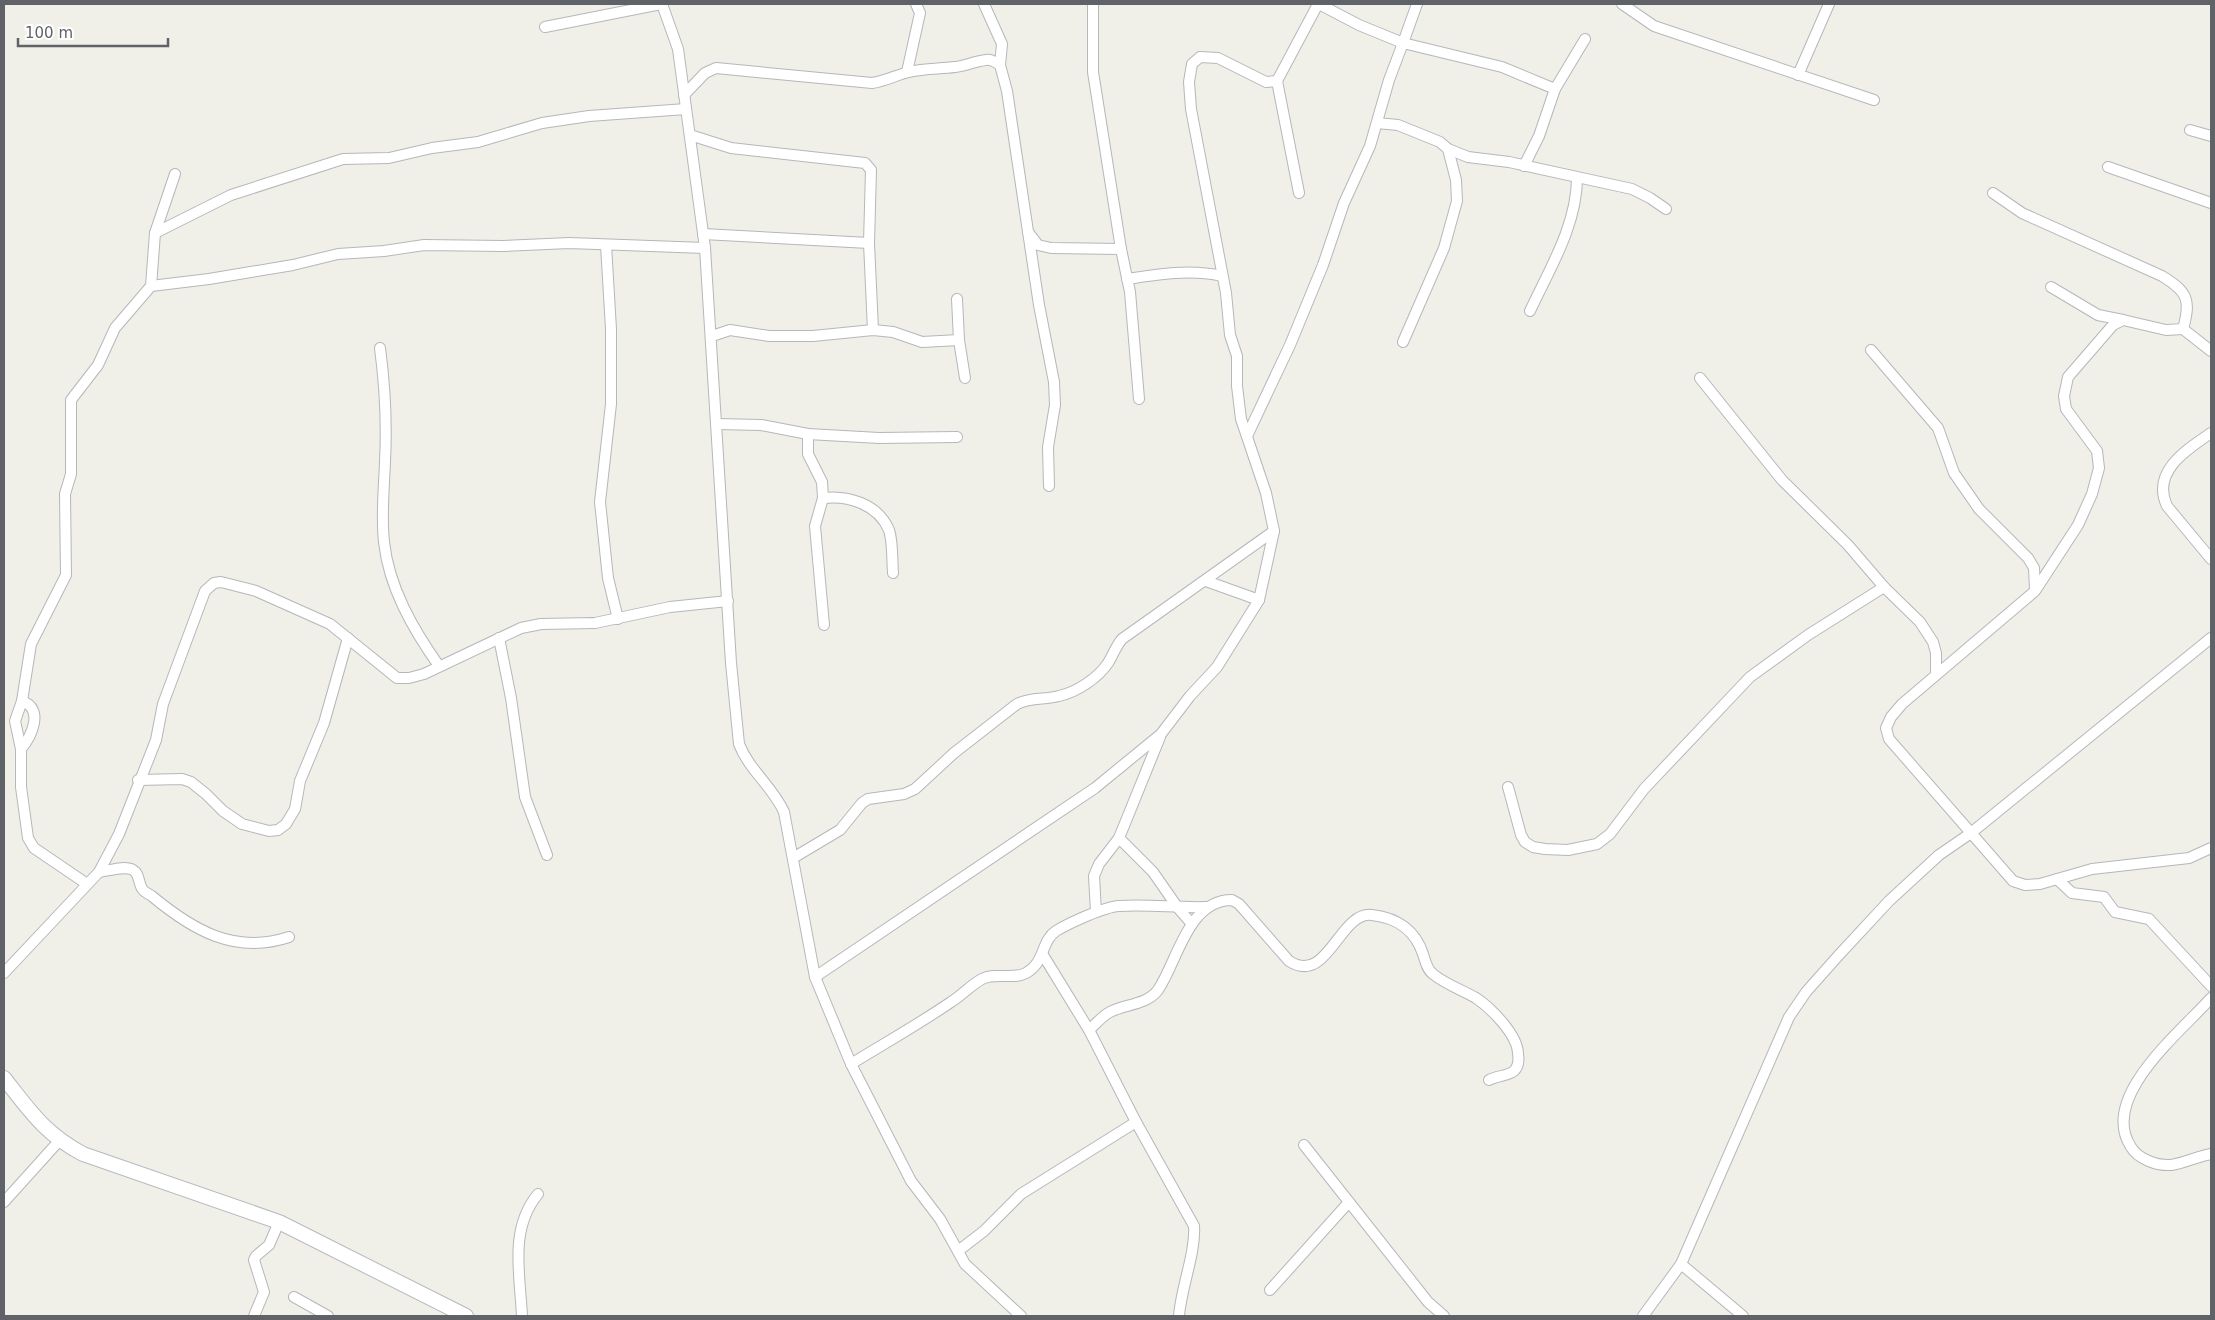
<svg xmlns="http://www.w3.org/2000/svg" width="2215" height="1320" font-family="'DejaVu Sans',sans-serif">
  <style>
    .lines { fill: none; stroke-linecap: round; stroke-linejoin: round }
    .street-casing { stroke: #b5b7bb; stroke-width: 12 }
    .secondary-casing { stroke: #b6b9be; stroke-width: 16 }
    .street { stroke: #fff; stroke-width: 10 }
    .secondary { stroke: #fff; stroke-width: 14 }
  </style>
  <rect width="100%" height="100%" fill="#f0efe8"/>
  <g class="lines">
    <defs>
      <g id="street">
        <path d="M662,4L678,49L705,248L731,663L739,744C749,770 773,787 784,812L815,977L851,1064L911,1181L940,1219L965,1264L1021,1316"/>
        <path d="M984,4L1002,44L1000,65"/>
        <path d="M1093,4V72L1121,249"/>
        <path d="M1319,4L1359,25L1403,43L1417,4"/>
        <path d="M1622,4L1654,26L1874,100"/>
        <path d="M545,27L661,4"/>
        <path d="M907,72L920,13L916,4"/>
        <path d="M1798,75L1829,4"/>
        <path d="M1277,81L1299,193"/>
        <path d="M684,95L705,73L716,68L872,83C886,81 896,75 909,72C924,68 939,69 955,67C966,66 975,61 986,60C991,59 995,62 1000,65L1007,91L1039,305L1054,382L1055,405L1048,447L1049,486"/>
        <path d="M1377,123L1398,125L1440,142L1448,149L1456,180L1457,201L1444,248L1403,342"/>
        <path d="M2190,130L2211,136"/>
        <path d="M690,135L731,148L865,163L871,170L869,243L873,330"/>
        <path d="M1448,149L1468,157L1509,162L1632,189L1650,198L1666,209"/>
        <path d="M1524,166L1539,136L1555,89L1585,39"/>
        <path d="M2108,167L2211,203"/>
        <path d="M1993,193L2022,213L2162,276C2188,292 2191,300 2183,329L2166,330L2123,320L2113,325L2068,377L2064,396L2066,409L2097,451L2099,468L2092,494L2078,525L2035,591L1902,704L1891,717L1886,728L1889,739L2013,881L2025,885L2040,884L2092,869L2189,858L2211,848"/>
        <path d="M1028,232L1038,245L1051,248L1121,249L1130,292L1139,399"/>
        <path d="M155,233L231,195L343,159L389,158L432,148L478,142L542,123L589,116L686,109"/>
        <path d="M703,234L869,243"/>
        <path d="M606,245L611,329V404L600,502L608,578L618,619"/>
        <path d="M1127,279C1159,274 1190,269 1222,276"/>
        <path d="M151,286L209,279L293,265L338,254L384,251L424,245L503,246L569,243L705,248"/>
        <path d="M2051,287L2098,315L2123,320"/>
        <path d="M957,299L959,340L965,378"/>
        <path d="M1530,311C1549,270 1577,225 1577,178"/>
        <path d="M2183,329L2211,351"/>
        <path d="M712,336L730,330L769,336H813L873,330L893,332L922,342L959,340"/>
        <path d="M380,348C385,386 387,423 385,462C384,488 381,515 384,542C389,588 413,629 439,666"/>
        <path d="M1871,350L1938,428L1954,473L1979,509L2028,558L2034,568L2035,590"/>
        <path d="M1700,378L1782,480L1848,545L1884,587L1920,622L1933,642L1936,653V674"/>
        <path d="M717,424L761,425L808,434L879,438L957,437"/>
        <path d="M2211,433C2186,450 2151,472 2167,506L2211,559"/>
        <path d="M808,434V454L822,482L823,498L815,526L824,625"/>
        <path d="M1247,436L1290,345L1323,265L1344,203L1370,146L1389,80L1403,43L1502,67L1555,89"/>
        <path d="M823,498C848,495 878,504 889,530C893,542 892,561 893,573"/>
        <path d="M1206,581L1259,600"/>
        <path d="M499,638L511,698L525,797L547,855"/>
        <path d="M21,749C31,737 45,709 22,701"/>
        <path d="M138,780L182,779L191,782L206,794L223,811L242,824L269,831L278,830L286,824L295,809L300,781L324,723L348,638"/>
        <path d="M1508,787L1521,835L1525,842L1533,847L1545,849L1568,850L1597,844L1610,834L1644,789L1750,677L1808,635L1884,587"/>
        <path d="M1119,838L1153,872L1178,908L1192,924"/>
        <path d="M793,858L840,830L862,803L868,799L904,794L915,789L954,753L1017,704C1031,697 1045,700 1059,696C1077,692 1098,678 1108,663C1113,655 1116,646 1122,639L1274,531"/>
        <path d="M99,872C108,871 125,865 133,870C140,874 138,884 143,890C145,893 150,894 153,897C193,930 235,955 289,937"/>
        <path d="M2057,879L2072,893L2104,897L2115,912L2149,919L2211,986"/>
        <path d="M87,884L34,848L28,838L21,787V749L15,721L22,701L31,644L66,575L65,494L71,474V400L98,365L115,328L151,286L155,233L175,174"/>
        <path d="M1096,912L1094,876L1099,864L1119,838L1160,737"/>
        <path d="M4,973L99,872L119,834L156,740L163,704L205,591L214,583L221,582L256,591L330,624L397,678H409L424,674L521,628L541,624L595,623L670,607L728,601"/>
        <path d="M815,977L1095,788L1161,734L1190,696L1217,667L1259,600L1274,531L1266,493L1241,419L1237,386V356L1230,335L1226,293L1191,109L1189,82L1192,64L1200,57L1218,58L1266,82L1277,81L1318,4"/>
        <path d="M2211,998C2182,1031 2098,1097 2131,1147C2138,1159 2157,1166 2171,1165C2185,1163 2198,1156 2211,1154"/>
        <path d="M1089,1030C1096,1024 1102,1016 1110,1012C1125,1004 1147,1005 1158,990C1178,960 1188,900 1232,900L1239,904L1289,961C1328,986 1339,911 1372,915C1398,918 1415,930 1423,954C1425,960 1427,970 1433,974C1445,984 1462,990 1476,998C1491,1008 1518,1035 1518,1054C1519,1060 1519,1066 1514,1071C1508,1076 1496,1076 1489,1080"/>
        <path d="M851,1064C885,1043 919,1024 951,1002C962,995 971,985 982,979C995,972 1013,980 1026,973C1045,963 1041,941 1056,931C1069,923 1104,907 1119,906C1148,904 1177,908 1206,907"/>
        <path d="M1136,1122L1194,1226C1196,1252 1181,1288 1179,1316"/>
        <path d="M1304,1145L1428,1302L1444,1316"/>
        <path d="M4,1202L59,1141"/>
        <path d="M958,1251L984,1231L1021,1194L1136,1122L1089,1030L1043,955"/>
        <path d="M1681,1264L1743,1316"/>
        <path d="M1270,1290L1349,1202"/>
        <path d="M294,1297L328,1316"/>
        <path d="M254,1316L264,1292L254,1260L256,1256L269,1245L279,1222"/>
        <path d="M522,1316C520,1274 509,1229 538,1194"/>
        <path d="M1643,1316L1681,1264L1789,1017L1806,992L1838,956L1889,901L1939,855L1971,833L2211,638"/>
      </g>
      <path id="secondary" d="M4,1078C30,1111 45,1134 83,1154L279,1222L466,1316"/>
    </defs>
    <use href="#street" class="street-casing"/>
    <use href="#secondary" class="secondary-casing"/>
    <use href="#street" class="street"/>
    <use href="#secondary" class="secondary"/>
  </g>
  <rect width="2215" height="1320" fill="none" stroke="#5f6267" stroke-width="10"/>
  <path d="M18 38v8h150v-8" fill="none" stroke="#5f6267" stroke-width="2.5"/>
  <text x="25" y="38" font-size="15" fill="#5f6267" stroke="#ffffff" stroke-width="4" paint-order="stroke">100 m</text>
</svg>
